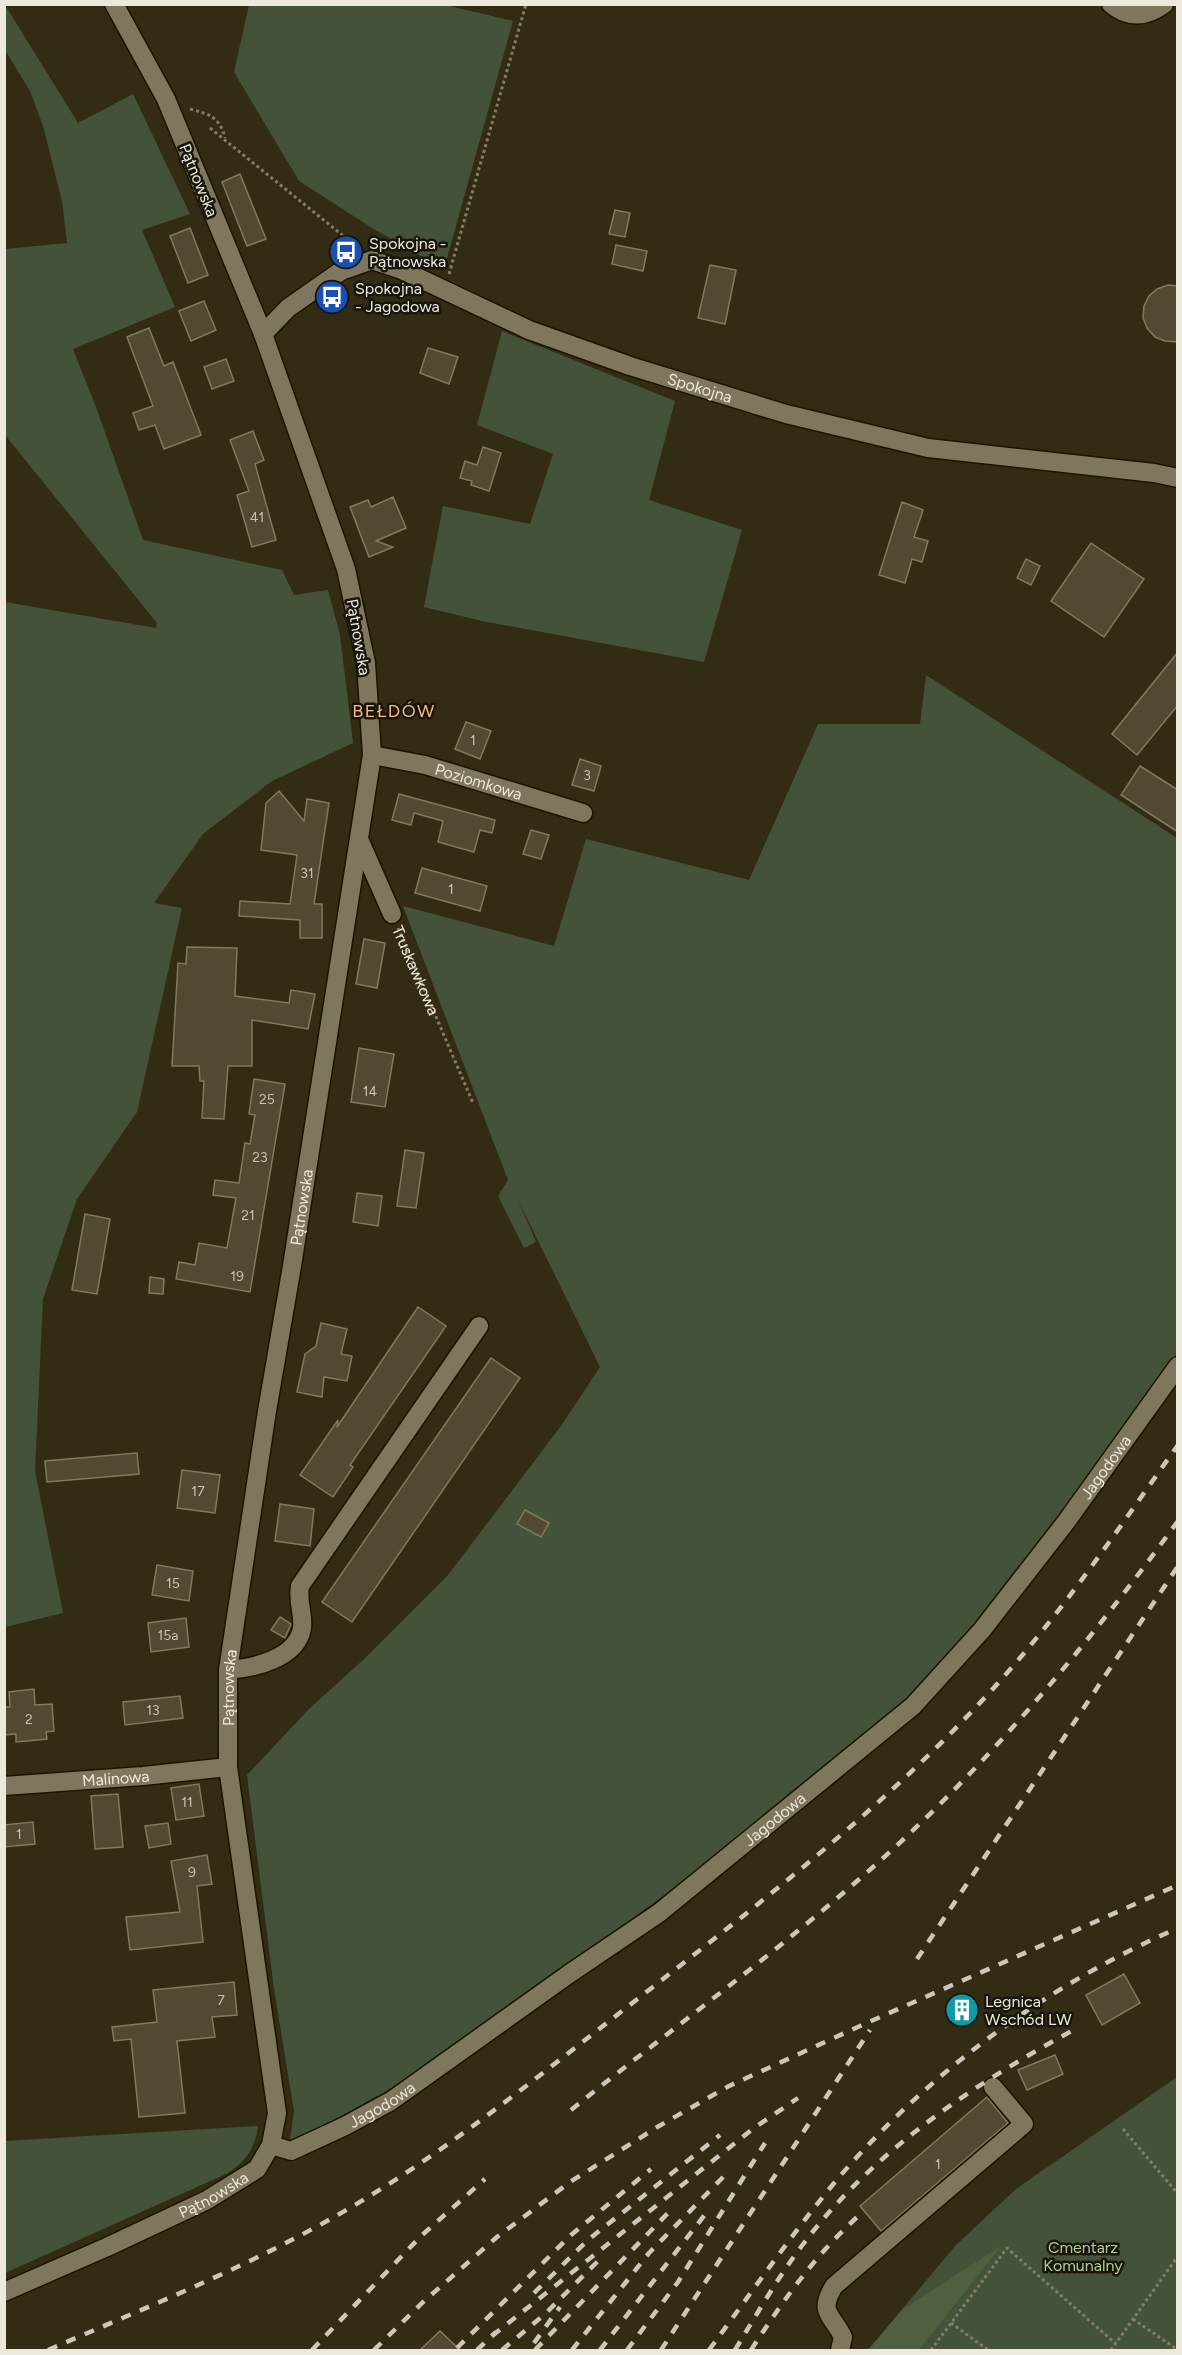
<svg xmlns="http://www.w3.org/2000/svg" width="1182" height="2355" font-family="Figtree,sans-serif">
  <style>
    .green { fill: #445239 }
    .forest { fill: #4e6040 }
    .building { fill: #514931; stroke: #81795f; stroke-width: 1.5 }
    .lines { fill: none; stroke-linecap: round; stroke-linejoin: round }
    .minor-casing { stroke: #1b1400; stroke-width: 21 }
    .path { stroke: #827d69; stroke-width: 3; stroke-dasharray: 3 3; stroke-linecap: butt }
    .minor { stroke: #7e765d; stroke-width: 18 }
    .rail { stroke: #ccc7b7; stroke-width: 4.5; stroke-dasharray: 10 10; stroke-linecap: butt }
    .labels { text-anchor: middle; stroke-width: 5; stroke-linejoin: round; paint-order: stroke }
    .number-label { font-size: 14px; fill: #c6c1b0 }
    .street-label { font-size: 16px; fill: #ede9da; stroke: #18150b }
    .poi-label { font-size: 16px; fill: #ede9da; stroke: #18150b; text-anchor: start }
    .park-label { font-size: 16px; fill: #aece95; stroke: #18150b }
    .neighbourhood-label { font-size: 18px; letter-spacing: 1.5px; fill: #f7b983; stroke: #18150b }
  </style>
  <rect width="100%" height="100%" fill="#332c15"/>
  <g class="green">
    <path d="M5,5L78,123L133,94L190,214L142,230L175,307L73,349L96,407L143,540L282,570L294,595L328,590L340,635L353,743L272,781L203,834L154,903L182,908L137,1112L77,1199L43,1299L35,1471L63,1613L5,1627V602L156,628L157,623L5,435V249L67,243L62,201L43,126L30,91L5,50Z"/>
    <path d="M249,5H445L513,21L444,269L372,228L299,181L234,72Z"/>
    <path d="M502,331L675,401L649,500L742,530L704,662L482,621L424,607L443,506L530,524L553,454L477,425Z"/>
    <path d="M926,675L1177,838V1353L1163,1374L1030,1557L971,1631L908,1699L733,1845L648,1907L406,2080L296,2141L290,2140L294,2111L274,1989L247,1775L310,1708L362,1661L448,1575L561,1426L600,1367L517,1198L536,1242L524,1248L498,1196L508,1180L403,906L554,946L586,839L749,880L818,724H920Z"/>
    <path d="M1177,2077V2350H868L956,2245L1016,2189Z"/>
    <path d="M258,2126C255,2148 246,2162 226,2174L5,2273V2141Z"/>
  </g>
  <path class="forest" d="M1001,2246L919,2350H868L902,2310Z"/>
  <g class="building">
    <path d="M240,174L266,239L247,246L222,182Z"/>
    <path d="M615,210L630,213L625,237L609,234Z"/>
    <path d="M190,228L208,275L188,283L170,236Z"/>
    <path d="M616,245L647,251L643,271L612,264Z"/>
    <path d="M710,265L736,270L725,324L698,318Z"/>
    <path d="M1168,285L1178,286V342L1165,341L1155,337L1147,328L1143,318L1144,306L1149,296L1157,289Z"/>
    <path d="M204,301L216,330L191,341L179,311Z"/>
    <path d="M149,328L164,366L173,362L201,435L164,449L155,425L139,430L133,413L153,406L127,337Z"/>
    <path d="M428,348L458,357L449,384L420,373Z"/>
    <path d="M226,359L234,381L212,389L204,367Z"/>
    <path d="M253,431L264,460L255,464L276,540L252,547L237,495L249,491L230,440Z"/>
    <path d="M483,447L501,453L489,491L471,485L472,481L460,478L465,461L477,465Z"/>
    <path d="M393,497L406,528L376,541L393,547L369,557L350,507L368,500L371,507Z"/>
    <path d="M902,502L923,510L914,537L928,541L922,562L912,559L905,583L879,575Z"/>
    <path d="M1091,543L1144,579L1104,637L1051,601Z"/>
    <path d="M1026,559L1040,566L1031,585L1017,578Z"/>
    <path d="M1178,652V705L1137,755L1112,734Z"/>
    <path d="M466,722L491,731L480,759L455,749Z"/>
    <path d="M580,759L601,766L594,791L572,785Z"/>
    <path d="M1140,766L1178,790V832L1121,795Z"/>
    <path d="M279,791L304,821L307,799L329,803L314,904H322V938H300V920L239,916L240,901L290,904L297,855L261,850L266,803Z"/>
    <path d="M399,794L495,820L492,833L480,830L474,852L438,842L443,821L414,813L411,825L392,820Z"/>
    <path d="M531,830L549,835L541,859L523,854Z"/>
    <path d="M422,868L487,886L480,911L415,893Z"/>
    <path d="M364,939L385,943L377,988L356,984Z"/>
    <path d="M187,947L237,948L235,996L289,1003L291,990L315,994L308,1029L252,1020V1066H228L224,1119L202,1118L204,1081H200L199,1066H172L178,963L186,964Z"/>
    <path d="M359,1048L394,1054L385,1107L351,1102Z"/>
    <path d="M254,1079L285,1084L250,1292L176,1279L179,1262L195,1265L199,1243L227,1248L236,1198L213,1195L215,1180L239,1183L245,1143L250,1144L255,1115L249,1114Z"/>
    <path d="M405,1150L424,1153L416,1208L397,1206Z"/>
    <path d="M357,1193L382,1196L378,1226L353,1222Z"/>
    <path d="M85,1214L110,1219L97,1294L72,1290Z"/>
    <path d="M150,1277L164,1279L163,1294L149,1293Z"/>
    <path d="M418,1307L446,1326L350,1465L353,1467L333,1497L300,1475L338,1420L337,1427Z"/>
    <path d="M321,1323L347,1329L341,1354L352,1356L347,1381L324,1377L322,1397L297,1392L305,1354L316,1346Z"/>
    <path d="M491,1358L520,1378L352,1622L322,1602Z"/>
    <path d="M137,1453L139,1474L47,1482L45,1461Z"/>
    <path d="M182,1470L220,1475L215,1513L177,1508Z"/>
    <path d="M280,1504L314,1509L310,1546L275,1541Z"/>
    <path d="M525,1510L549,1523L541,1537L517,1524Z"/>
    <path d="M157,1565L193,1571L189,1601L152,1595Z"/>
    <path d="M280,1617L291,1624L285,1638L271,1630Z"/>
    <path d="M186,1618L189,1647L151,1652L148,1623Z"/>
    <path d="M34,1689L35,1705L52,1704L54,1731L46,1732L47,1739L16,1742V1734L4,1735V1707H10L9,1692Z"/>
    <path d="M180,1696L183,1718L125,1725L123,1702Z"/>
    <path d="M199,1784L204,1816L176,1820L171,1788Z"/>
    <path d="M118,1794L123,1847L95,1849L91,1796Z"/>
    <path d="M33,1822L35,1844L4,1847V1825Z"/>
    <path d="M168,1823L171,1844L149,1848L145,1826Z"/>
    <path d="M207,1855L212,1884L197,1886L203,1942L130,1950L126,1917L180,1912L171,1861Z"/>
    <path d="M1124,1974L1140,2003L1102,2025L1086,1995Z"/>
    <path d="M234,1982L237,2015L212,2017L215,2037L177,2041L185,2113L139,2117L131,2039L114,2041L112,2027L157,2022L153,1990Z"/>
    <path d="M1055,2055L1063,2074L1027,2090L1018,2070Z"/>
    <path d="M987,2097L1008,2123L881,2231L860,2206Z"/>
    <path d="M440,2331L460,2350H420Z"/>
  </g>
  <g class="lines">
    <defs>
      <g id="minor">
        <path d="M1111,4C1128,19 1147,17 1164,4"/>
        <path id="s2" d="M263,334L288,308L341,271L372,260L402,270L529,330L630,366L786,414L928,448L1154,473L1178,478"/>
        <path id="s3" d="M372,755L425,765L583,813"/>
        <path d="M359,839L392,914"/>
        <path d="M228,1670C253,1668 297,1659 302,1628C304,1614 297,1603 300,1586L479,1326"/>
        <path id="s4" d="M4,1786L143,1776L228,1767"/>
        <path id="s5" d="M271,2145L291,2151L345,2126L391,2101L569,1974L659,1913L913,1706L982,1630L1066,1522L1178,1366"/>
        <path id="s6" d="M4,2292L107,2247L207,2200L257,2169L271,2145L277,2113L228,1767V1670L267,1411L292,1266L372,755L366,663L346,569L263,334L166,99L114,4"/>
        <path d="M840,2350L843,2337C831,2313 818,2313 834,2286L1024,2124L993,2087"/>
      </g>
    </defs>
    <use href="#minor" class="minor-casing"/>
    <g class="path">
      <path d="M190,109C209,114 220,117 225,138"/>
      <path d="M210,128L357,247"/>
      <path d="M449,274L526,4"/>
      <path id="s1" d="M398,928L473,1103"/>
      <path d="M1123,2129L1178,2194"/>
      <path d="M1133,2319L1178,2350"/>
      <path d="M951,2323L988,2350"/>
      <path d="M931,2350L1007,2248L1116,2344"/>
      <path d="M1111,2350L1178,2256"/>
    </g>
    <use href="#minor" class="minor"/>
    <g class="rail">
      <path d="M917,1959L1178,1566"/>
      <path d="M571,2110C674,2027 783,1948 882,1859C994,1758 1089,1643 1178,1521"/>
      <path d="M534,2293L588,2240L720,2135"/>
      <path d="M492,2336L754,2128L798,2098"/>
      <path d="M534,2343L560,2307"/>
      <path d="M457,2348L571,2235L651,2169"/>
      <path d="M48,2350C138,2311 230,2274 316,2227C424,2169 521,2090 617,2015C751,1910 886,1808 1000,1681C1066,1607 1121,1525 1178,1445"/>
      <path d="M312,2350L421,2236L485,2179"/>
      <path d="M374,2350L422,2303L497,2237L570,2182L659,2126L729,2086L860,2026L1178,1885"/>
      <path d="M477,2350L496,2332"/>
      <path d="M502,2350L545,2314L598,2261"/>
      <path d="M535,2350L669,2212"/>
      <path d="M572,2350L649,2253L730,2170"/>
      <path d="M600,2350L710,2208"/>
      <path d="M627,2350L678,2282L765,2143"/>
      <path d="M661,2350L870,2030"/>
      <path d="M709,2350C752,2292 793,2232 840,2176C932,2070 1049,1984 1178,1928"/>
      <path d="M735,2350C757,2314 778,2277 804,2243C875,2149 977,2082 1079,2027"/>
      <path d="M751,2350C784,2299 818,2251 864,2211"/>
    </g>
  </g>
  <defs>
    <symbol id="bus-disc" viewBox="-11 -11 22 22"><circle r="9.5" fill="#1a4fb4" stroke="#18150b"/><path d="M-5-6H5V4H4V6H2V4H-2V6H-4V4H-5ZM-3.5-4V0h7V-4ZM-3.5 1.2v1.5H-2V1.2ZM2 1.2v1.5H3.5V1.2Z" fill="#fff"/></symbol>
    <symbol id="building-disc" viewBox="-11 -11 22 22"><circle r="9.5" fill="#0f9aa8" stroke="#18150b"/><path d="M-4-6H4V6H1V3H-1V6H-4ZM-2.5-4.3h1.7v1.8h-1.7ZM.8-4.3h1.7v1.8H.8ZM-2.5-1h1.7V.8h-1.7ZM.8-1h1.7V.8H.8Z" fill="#fff"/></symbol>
  </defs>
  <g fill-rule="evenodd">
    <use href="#bus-disc" x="327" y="233" width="38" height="38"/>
    <use href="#bus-disc" x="313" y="278" width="38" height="38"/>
    <use href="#building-disc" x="943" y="1991" width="38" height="38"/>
  </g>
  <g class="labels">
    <g class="number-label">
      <text x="257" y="522">41</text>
      <text x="473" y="745">1</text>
      <text x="587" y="780">3</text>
      <text x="307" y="878">31</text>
      <text x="451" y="894">1</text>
      <text x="370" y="1096">14</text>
      <text x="267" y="1104">25</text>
      <text x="260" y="1162">23</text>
      <text x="248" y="1220">21</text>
      <text x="237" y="1281">19</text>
      <text x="198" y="1496">17</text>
      <text x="173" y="1588">15</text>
      <text x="168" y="1640">15a</text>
      <text x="153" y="1715">13</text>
      <text x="29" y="1724">2</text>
      <text x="187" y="1807">11</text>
      <text x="19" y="1839">1</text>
      <text x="192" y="1877">9</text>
      <text x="221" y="2005">7</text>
      <text x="938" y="2169">1</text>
    </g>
    <g class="street-label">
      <text transform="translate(199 180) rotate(68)" y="6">Pątnowska</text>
      <text dy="6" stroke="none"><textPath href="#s2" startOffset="486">Spokojna</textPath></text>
      <text transform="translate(359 637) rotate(80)" y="6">Pątnowska</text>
      <text dy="6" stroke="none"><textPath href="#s3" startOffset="110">Poziomkowa</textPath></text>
      <text dy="6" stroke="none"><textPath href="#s1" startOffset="46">Truskawkowa</textPath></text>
      <text dy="6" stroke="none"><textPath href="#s6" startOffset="1257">Pątnowska</textPath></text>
      <text dy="6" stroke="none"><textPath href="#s5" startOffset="1095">Jagodowa</textPath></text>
      <text dy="6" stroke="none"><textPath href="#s6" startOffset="771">Pątnowska</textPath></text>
      <text dy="6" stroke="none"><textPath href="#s4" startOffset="112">Malinowa</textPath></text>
      <text dy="6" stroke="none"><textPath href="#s5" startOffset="609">Jagodowa</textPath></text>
      <text dy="6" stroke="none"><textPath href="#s5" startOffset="123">Jagodowa</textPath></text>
      <text dy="6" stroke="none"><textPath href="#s6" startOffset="231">Pątnowska</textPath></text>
    </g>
    <g class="poi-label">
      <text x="369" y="249">Spokojna -<tspan x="369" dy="18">Pątnowska</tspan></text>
      <text x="355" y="294">Spokojna<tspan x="355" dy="18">- Jagodowa</tspan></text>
      <text x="985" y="2007">Legnica<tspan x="985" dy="18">Wschód LW</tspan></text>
    </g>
    <g class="park-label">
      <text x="1083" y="2253">Cmentarz<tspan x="1083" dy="18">Komunalny</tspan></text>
    </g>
    <g class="neighbourhood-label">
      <text x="394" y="717">BEŁDÓW</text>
    </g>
  </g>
  <rect width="1182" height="2355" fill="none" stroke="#ede9da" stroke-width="12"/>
</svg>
